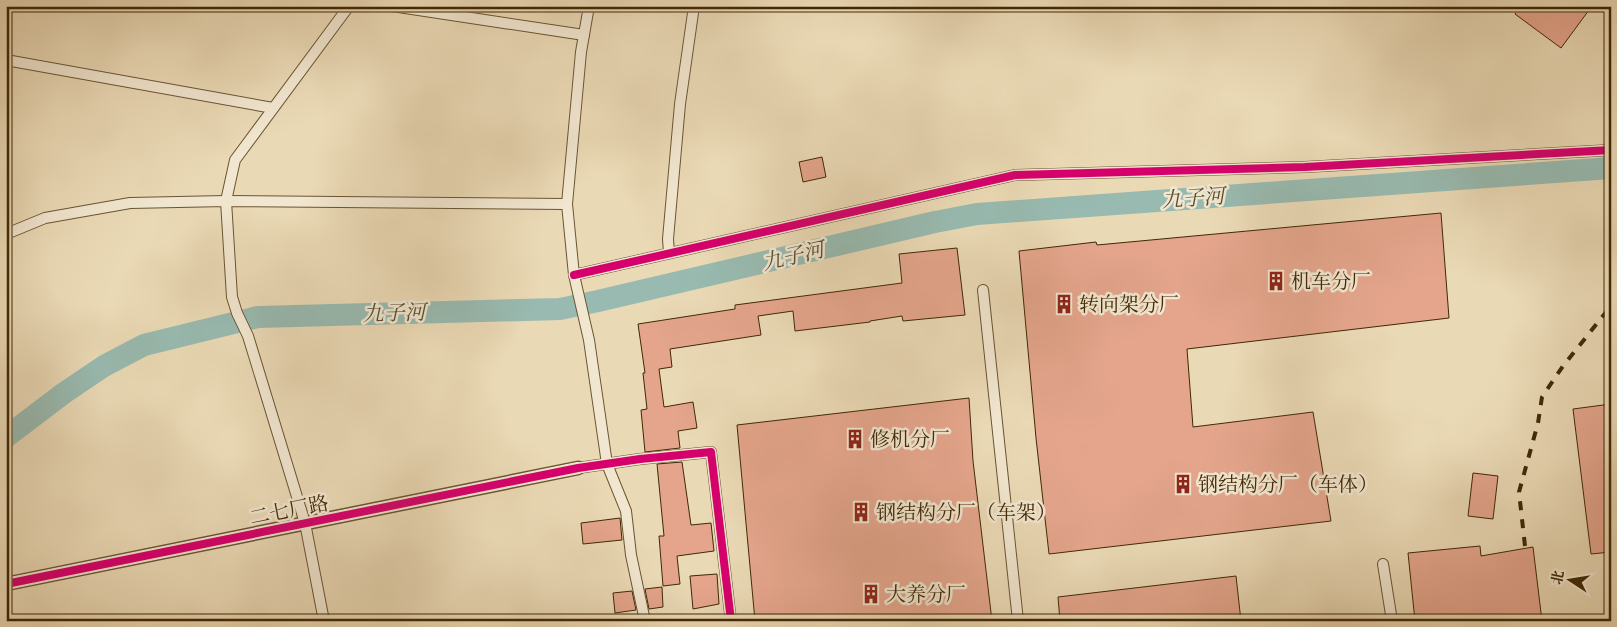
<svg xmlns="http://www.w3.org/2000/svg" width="1617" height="627" font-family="Alegreya,'Noto Serif SC',serif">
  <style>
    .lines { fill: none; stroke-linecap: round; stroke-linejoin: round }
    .river { stroke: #98bab0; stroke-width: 22 }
    .building { fill: #e4a58c; stroke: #402806 }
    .minor-casing { stroke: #6a5432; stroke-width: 12 }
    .tertiary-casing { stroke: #6a5432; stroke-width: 15 }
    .minor { stroke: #f1e6cf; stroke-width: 10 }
    .tertiary { stroke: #f1e6cf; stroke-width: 12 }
    .rail { stroke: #402806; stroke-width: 4; stroke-dasharray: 9 9; stroke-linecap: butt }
    .cycleway-casing { stroke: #f1e6cf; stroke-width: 11 }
    .cycleway { stroke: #d6006c; stroke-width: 8 }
    .labels { text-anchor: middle; stroke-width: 5; stroke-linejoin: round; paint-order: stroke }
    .poi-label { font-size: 20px; fill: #402806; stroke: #f1e6cf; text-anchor: start }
    .street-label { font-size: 20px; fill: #402806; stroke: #f1e6cf }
    .water-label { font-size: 21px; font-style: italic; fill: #564c30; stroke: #f1e6cf }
  </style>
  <rect width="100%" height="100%" fill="#ead9b5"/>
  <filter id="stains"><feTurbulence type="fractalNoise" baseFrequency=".004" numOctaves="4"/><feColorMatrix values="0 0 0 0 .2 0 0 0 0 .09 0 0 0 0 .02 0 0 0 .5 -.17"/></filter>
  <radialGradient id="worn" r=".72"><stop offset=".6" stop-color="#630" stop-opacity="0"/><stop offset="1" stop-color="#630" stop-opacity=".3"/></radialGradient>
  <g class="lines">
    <path class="river" d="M6,437L64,393L104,366L144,345L258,317L560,309L598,301L935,222L977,214L1611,168"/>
  </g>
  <g class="building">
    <path d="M1520,6H1592L1561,48L1515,14Z"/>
    <path d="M822,157L826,177L803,182L799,162Z"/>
    <path d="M1441,213L1449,318L1187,349L1193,427L1313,412L1331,521L1049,554L1036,438L1019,251L1096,242L1097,245Z"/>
    <path d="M957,248L965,315L903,321L902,316L870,321V322L795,331L793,311L758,316L761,335L670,349L672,367L659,369L664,407L693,402L697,428L678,431L680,448L645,452L641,410L647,409L643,373H645L638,324L735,309V305L902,283L899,254Z"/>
    <path d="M969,398L973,461L992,621H755L737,425Z"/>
    <path d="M1611,404V552L1591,554L1573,409Z"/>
    <path d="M682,462L691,525L711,523L714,551L677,556L680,584L663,586L659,536H664L657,464Z"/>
    <path d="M1473,473L1498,476L1493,519L1468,516Z"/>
    <path d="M620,518L622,540L583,544L581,523Z"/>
    <path d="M1480,546L1481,556L1533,547L1542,621H1415L1408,553Z"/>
    <path d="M717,574L719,604L693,609L690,576Z"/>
    <path d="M1236,576L1241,621H1060L1058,597Z"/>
    <path d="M662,587L663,607L649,609L645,589Z"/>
    <path d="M632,591L636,610L615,613L613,593Z"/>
  </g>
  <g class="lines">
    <defs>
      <g id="minor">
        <path d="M392,6L584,35"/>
        <path d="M589,6L581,52L567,204L574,275L589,340L607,464L626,511L631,555L645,621"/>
        <path d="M6,60L273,108"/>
        <path d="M6,234L45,218L130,203L226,201L567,204"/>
        <path d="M669,253L668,239L680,104L694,6"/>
        <path d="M574,275L1015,175L1305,167L1611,150"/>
        <path d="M983,290L1018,621"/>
        <path d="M578,468L640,459L711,452L731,621"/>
        <path d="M1383,564L1392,621"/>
        <path d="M324,621L305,523L248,336L237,313L232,297L226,201L235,160L349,6"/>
      </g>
      <path id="tertiary" d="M6,584L578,468"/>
    </defs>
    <use href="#minor" class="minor-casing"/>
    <use href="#tertiary" class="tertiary-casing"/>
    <use href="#minor" class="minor"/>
    <use href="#tertiary" class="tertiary"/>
    <path class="rail" d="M1525,546L1519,492L1538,423L1542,397L1563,366L1611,306"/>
    <defs>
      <g id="cycleway">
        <path d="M574,275L1015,175L1305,167L1611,150"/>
        <path d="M6,584L578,468L640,459L711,452L731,621"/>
      </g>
    </defs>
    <use href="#cycleway" class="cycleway-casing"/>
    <use href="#cycleway" class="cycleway"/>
  </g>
  <defs>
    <symbol id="building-bare" viewBox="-9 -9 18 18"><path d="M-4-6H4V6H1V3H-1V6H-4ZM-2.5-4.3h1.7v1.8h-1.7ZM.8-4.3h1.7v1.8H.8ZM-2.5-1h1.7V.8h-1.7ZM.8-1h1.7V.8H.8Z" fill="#8f2418" stroke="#f1e6cf" stroke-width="2.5" paint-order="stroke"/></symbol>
  </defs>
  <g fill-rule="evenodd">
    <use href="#building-bare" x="1262" y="267" width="28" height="28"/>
    <use href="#building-bare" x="1050" y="290" width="28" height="28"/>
    <use href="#building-bare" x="841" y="425" width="28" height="28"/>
    <use href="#building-bare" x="1169" y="470" width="28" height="28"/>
    <use href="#building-bare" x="847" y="498" width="28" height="28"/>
    <use href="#building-bare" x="857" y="580" width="28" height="28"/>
  </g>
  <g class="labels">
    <g class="poi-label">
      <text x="1291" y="288">机车分厂</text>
      <text x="1079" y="311">转向架分厂</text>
      <text x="870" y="446">修机分厂</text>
      <text x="1198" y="491">钢结构分厂（车体）</text>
      <text x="876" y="519">钢结构分厂（车架）</text>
      <text x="886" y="601">大养分厂</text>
    </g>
    <g class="street-label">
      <text transform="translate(289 510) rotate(-11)" y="7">二七厂路</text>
    </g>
    <g class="water-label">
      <text transform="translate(1193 198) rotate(-4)" y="7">九子河</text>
      <text transform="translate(793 256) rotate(-13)" y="7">九子河</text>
      <text transform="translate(394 313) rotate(-2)" y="7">九子河</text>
    </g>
  </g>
  <rect width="1617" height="627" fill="none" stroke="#ead9b5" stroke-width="25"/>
  <rect x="8" y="8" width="1602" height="612" fill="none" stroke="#402806" stroke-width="2.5"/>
  <rect x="12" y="12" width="1592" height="602" fill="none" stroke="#402806"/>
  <g transform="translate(1570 580) rotate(282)" stroke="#f1e6cf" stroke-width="4" paint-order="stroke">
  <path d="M0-4L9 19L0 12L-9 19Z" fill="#402806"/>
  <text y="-8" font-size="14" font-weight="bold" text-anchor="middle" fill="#402806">北</text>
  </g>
  <rect width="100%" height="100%" filter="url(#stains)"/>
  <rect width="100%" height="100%" fill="url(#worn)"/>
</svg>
